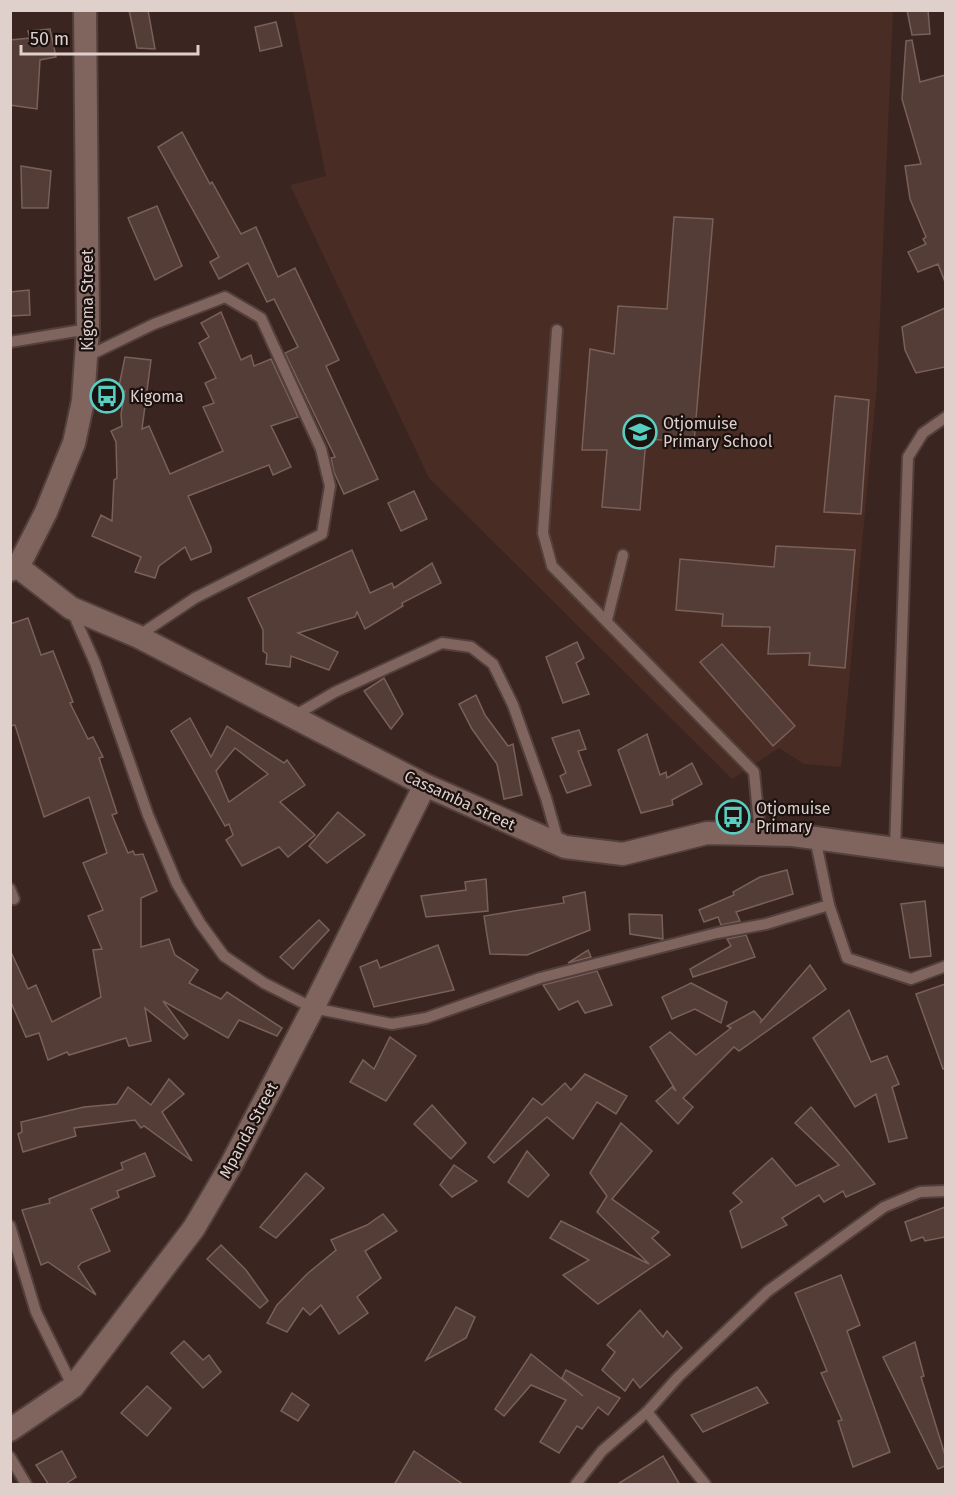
<svg xmlns="http://www.w3.org/2000/svg" width="956" height="1495" font-family="'Fira Sans',sans-serif">
  <style>
    .built { fill: #492c24 }
    .building { fill: #553d37; stroke: #796059; stroke-width: 1.5; fill-rule: evenodd }
    .lines { fill: none; stroke-linecap: round; stroke-linejoin: round }
    .service-casing { stroke: #53403c; stroke-width: 14 }
    .minor-casing { stroke: #53403c; stroke-width: 26 }
    .service { stroke: #7f655e; stroke-width: 10 }
    .minor { stroke: #7f655e; stroke-width: 22 }
    .labels { text-anchor: middle; stroke-width: 4.5; stroke-linejoin: round; paint-order: stroke }
    .street-label { font-size: 16px; fill: #dfd0cc; stroke: #1b110f }
    .poi-label { font-size: 16px; fill: #dfd0cc; stroke: #1b110f; text-anchor: start }
  </style>
  <rect width="100%" height="100%" fill="#3b2520"/>
  <path class="built" d="M293,11H893L877,385L841,767L804,764L779,748L732,779L429,478L290,185L326,176Z"/>
  <g class="building">
    <path d="M129,10H148L155,49L137,48Z"/>
    <path d="M907,10H928L930,34L912,35Z"/>
    <path d="M276,22L282,46L260,51L255,27Z"/>
    <path d="M50,29L56,57L40,60L37,109L10,105V40L30,38L28,31Z"/>
    <path d="M912,40L920,82L945,75V282L938,264L918,272L908,252L926,244L923,239L926,237L910,199L905,166L921,164L902,99L906,41Z"/>
    <path d="M182,132L210,184L212,182L241,234L256,227L278,277L295,268L339,360L326,366L378,479L344,494L334,472L331,458L335,457L285,353L298,347L274,299L267,302L248,263L219,279L210,262L219,257L158,147Z"/>
    <path d="M21,166L51,171L48,208H22Z"/>
    <path d="M157,206L182,266L155,280L128,218Z"/>
    <path d="M674,217L713,219L694,442L646,439L640,510L602,507L607,450H582L590,349L614,354L618,306L667,309Z"/>
    <path d="M29,290L30,315L10,316V292Z"/>
    <path d="M945,308V367L916,373L905,350L902,327Z"/>
    <path d="M221,312L241,360L251,355L254,366L271,359L298,417L271,426L291,467L273,475L269,465L188,496L211,548V552L191,560L185,547L159,566L155,578L135,572L141,557L92,536L101,515L112,521L114,480L117,478L116,442L111,431L122,426L121,414L125,391H118L125,357L151,360L142,429L149,426L170,474L223,451L203,407L214,403L205,383L216,378L199,343L209,337L201,323Z"/>
    <path d="M835,396L869,400L861,514L824,512Z"/>
    <path d="M414,491L427,519L401,531L388,503Z"/>
    <path d="M776,546L855,550L845,668L809,665L810,653L768,654L770,627L722,626L723,614L676,610L680,559L774,567Z"/>
    <path d="M352,550L370,593L392,583L394,588L432,563L441,583L402,603L403,606L365,629L357,612L355,617L298,633L338,652L329,670L291,656L290,667L266,664L267,654L263,651V630L248,598Z"/>
    <path d="M28,618L41,655L53,651L73,702L70,703L88,739L93,737L103,757L99,758L117,813L112,815L128,853L133,851L135,855L143,854L157,891L141,898V947L169,939L175,955L198,970L189,983L221,999L227,992L282,1028L277,1036L239,1020L228,1038L163,1001L188,1035L184,1039L145,1008L151,1041L129,1046L126,1038L69,1055L67,1052L48,1060L39,1033L26,1037L10,1000V950L28,989L36,985L52,1022L101,997L93,950L102,949L88,916L103,910L83,863L107,853L89,797L44,817L15,725L10,726V624Z"/>
    <path d="M577,642L584,658L576,663L589,694L563,703L546,657Z"/>
    <path d="M722,644L795,726L773,746L700,662Z"/>
    <path d="M384,678L403,714L391,729L364,691Z"/>
    <path d="M476,695L485,715L508,746L513,744L522,795L504,799L497,764L472,729L459,704Z"/>
    <path d="M190,718L211,757L227,726L284,763L287,760L305,785L280,802L315,835L288,857L279,847L242,866L226,840L233,835L229,824L225,826L171,731ZM235,748L268,774L229,802L216,771Z"/>
    <path d="M579,730L586,749L578,751L591,785L567,793L560,776L566,773L552,738Z"/>
    <path d="M647,734L660,775L666,772L667,778L692,763L702,784L672,800L673,805L641,813L618,750Z"/>
    <path d="M338,812L365,835L327,863L309,846Z"/>
    <path d="M787,870L793,894L736,912L740,921L721,925L718,917L704,922L699,910L734,895L733,892L760,877Z"/>
    <path d="M486,879L488,911L426,917L421,896L466,890L465,882Z"/>
    <path d="M585,892L590,930L527,955L490,954L484,916L564,903L563,897Z"/>
    <path d="M925,901L931,956L910,958L901,904Z"/>
    <path d="M629,914L662,915L663,939L630,934Z"/>
    <path d="M319,920L329,930L293,969L280,957Z"/>
    <path d="M746,935L755,957L693,977L690,969L731,946L727,939Z"/>
    <path d="M438,945L454,990L374,1007L360,967L377,960L380,968Z"/>
    <path d="M588,950L591,957L568,963Z"/>
    <path d="M810,965L826,989L739,1051L734,1047L683,1098L693,1107L678,1124L656,1101L672,1087L676,1091L650,1047L670,1032L696,1055L731,1028L727,1026L754,1011L762,1020L760,1023Z"/>
    <path d="M597,971L612,1005L585,1013L578,1001L559,1010L543,985Z"/>
    <path d="M691,983L727,1002L721,1023L695,1009L672,1019L662,997Z"/>
    <path d="M945,984V1068L943,1069L916,994Z"/>
    <path d="M849,1010L871,1062L887,1056L899,1084L892,1087L907,1138L889,1142L876,1094L855,1107L813,1038Z"/>
    <path d="M390,1037L416,1056L386,1101L350,1082L363,1060L374,1069Z"/>
    <path d="M585,1074L627,1096L616,1114L597,1102L573,1139L547,1117L494,1163L488,1157L533,1098L542,1105L565,1083L571,1090Z"/>
    <path d="M169,1079L184,1094L162,1112L192,1161L144,1126L141,1128L135,1120L74,1128L76,1136L23,1152L18,1134L22,1132L21,1122L84,1107L117,1104L128,1087L151,1105Z"/>
    <path d="M432,1105L466,1143L451,1159L414,1124Z"/>
    <path d="M811,1107L875,1184L846,1197L843,1191L824,1202L819,1195L782,1218L787,1225L742,1248L730,1211L742,1202L733,1193L772,1158L796,1186L839,1165L795,1123Z"/>
    <path d="M621,1123L652,1151L612,1199L659,1232L652,1238L670,1255L598,1304L563,1275L589,1260L550,1238L561,1221L649,1264L597,1212L607,1196L590,1173Z"/>
    <path d="M527,1151L549,1175L528,1197L508,1182Z"/>
    <path d="M145,1153L155,1176L117,1191L119,1197L91,1209L110,1251L81,1263L78,1267L96,1295L48,1262L41,1265L22,1210L50,1203L49,1199L123,1169L121,1163Z"/>
    <path d="M454,1165L477,1181L452,1197L440,1185Z"/>
    <path d="M306,1173L324,1188L276,1238L260,1227Z"/>
    <path d="M945,1207V1237L925,1241L923,1237L911,1241L905,1222Z"/>
    <path d="M383,1214L397,1231L365,1251L381,1278L357,1297L368,1313L339,1334L321,1305L310,1315L303,1308L287,1332L267,1323L277,1305L307,1274L336,1250L331,1240L367,1225Z"/>
    <path d="M221,1245L246,1270L268,1301L260,1308L207,1259Z"/>
    <path d="M841,1275L860,1325L847,1331L890,1452L853,1467L838,1421L842,1420L821,1373L827,1371L795,1293Z"/>
    <path d="M456,1307L475,1317L466,1338L426,1360Z"/>
    <path d="M640,1310L663,1337L667,1331L682,1348L640,1388L633,1379L625,1391L602,1370L615,1352L607,1345Z"/>
    <path d="M184,1341L203,1360L209,1355L221,1372L203,1388L171,1353Z"/>
    <path d="M915,1342L924,1376L921,1377L945,1455V1466L938,1469L883,1357Z"/>
    <path d="M531,1354L583,1396L562,1378L566,1370L620,1398L608,1415L598,1407L582,1429L577,1426L559,1453L540,1442L566,1400L531,1385L504,1416L495,1409Z"/>
    <path d="M147,1386L171,1408L147,1436L121,1413Z"/>
    <path d="M757,1387L768,1403L703,1432L691,1415Z"/>
    <path d="M292,1393L309,1405L298,1421L281,1411Z"/>
    <path d="M62,1451L76,1477L64,1485H49L36,1465Z"/>
    <path d="M414,1451L464,1485H394Z"/>
    <path d="M663,1456L680,1485H616Z"/>
  </g>
  <g class="lines">
    <defs>
      <g id="service">
        <path d="M557,330L543,533L552,566L754,772L760,834"/>
        <path d="M10,342L88,329"/>
        <path d="M88,356L154,324L225,297L261,318L321,449L330,486L322,534L195,598L138,636"/>
        <path d="M72,611L95,663L148,815L177,884L200,923L224,956L264,983L313,1008L392,1024L426,1018L540,978L717,933L766,924L829,905"/>
        <path d="M607,620L623,555"/>
        <path d="M292,717L335,692L442,643L471,647L493,664L513,705L546,798L559,844"/>
        <path d="M815,838L829,905L847,958L911,979L946,966"/>
        <path d="M895,849L908,457L923,433L946,417"/>
        <path d="M10,889L14,899"/>
        <path d="M10,1226L36,1312L73,1387"/>
        <path d="M647,1412L705,1484"/>
        <path d="M10,1457L26,1484"/>
        <path d="M576,1484L602,1451L647,1412L678,1377L768,1291L884,1207L920,1192L946,1191"/>
      </g>
      <g id="minor">
        <path d="M18,567L71,608L137,636L425,785L565,847L623,854L707,833L793,835L946,856"/>
        <path d="M10,570L18,567L46,512L74,443L83,401L88,329L85,10"/>
        <path d="M10,1430L73,1387L194,1228L231,1165L313,1008L425,785"/>
      </g>
    </defs>
    <use href="#service" class="service-casing"/>
    <use href="#minor" class="minor-casing"/>
    <use href="#service" class="service"/>
    <use href="#minor" class="minor"/>
  </g>
  <defs>
    <symbol id="bus-ring" viewBox="-11 -11 22 22"><circle r="9.5" fill="#1b110f" stroke="#58cec1" stroke-width="1.5"/><path d="M-5-6H5V4H4V6H2V4H-2V6H-4V4H-5ZM-3.5-4V0h7V-4ZM-3.5 1.2v1.5H-2V1.2ZM2 1.2v1.5H3.5V1.2Z" fill="#58cec1"/></symbol>
    <symbol id="school-ring" viewBox="-11 -11 22 22"><circle r="9.5" fill="#1b110f" stroke="#58cec1" stroke-width="1.5"/><path d="M0-5L7-2L0 1L-7-2ZM-4 1L0 2.5L4 1V4Q0 6-4 4Z" fill="#58cec1"/></symbol>
  </defs>
  <g fill-rule="evenodd">
    <use href="#bus-ring" x="88" y="377" width="38" height="38"/>
    <use href="#school-ring" x="621" y="413" width="38" height="38"/>
    <use href="#bus-ring" x="714" y="798" width="38" height="38"/>
  </g>
  <g class="labels">
    <g class="street-label">
      <text transform="translate(87 300) rotate(-90)" y="6">Kigoma Street</text>
      <text transform="translate(460 800) rotate(25)" y="6">Cassamba Street</text>
      <text transform="translate(248 1130) rotate(-62)" y="6">Mpanda Street</text>
    </g>
    <g class="poi-label">
      <text x="130" y="402">Kigoma</text>
      <text x="663" y="429">Otjomuise<tspan x="663" dy="18">Primary School</tspan></text>
      <text x="756" y="814">Otjomuise<tspan x="756" dy="18">Primary</tspan></text>
    </g>
  </g>
  <rect width="956" height="1495" fill="none" stroke="#dfd0cc" stroke-width="24"/>
  <path d="M21 45v9h177v-9" fill="none" stroke="#dfd0cc" stroke-width="3"/>
  <text x="30" y="45" font-size="18" fill="#dfd0cc" stroke="#1b110f" stroke-width="4.5" paint-order="stroke">50 m</text>
</svg>
